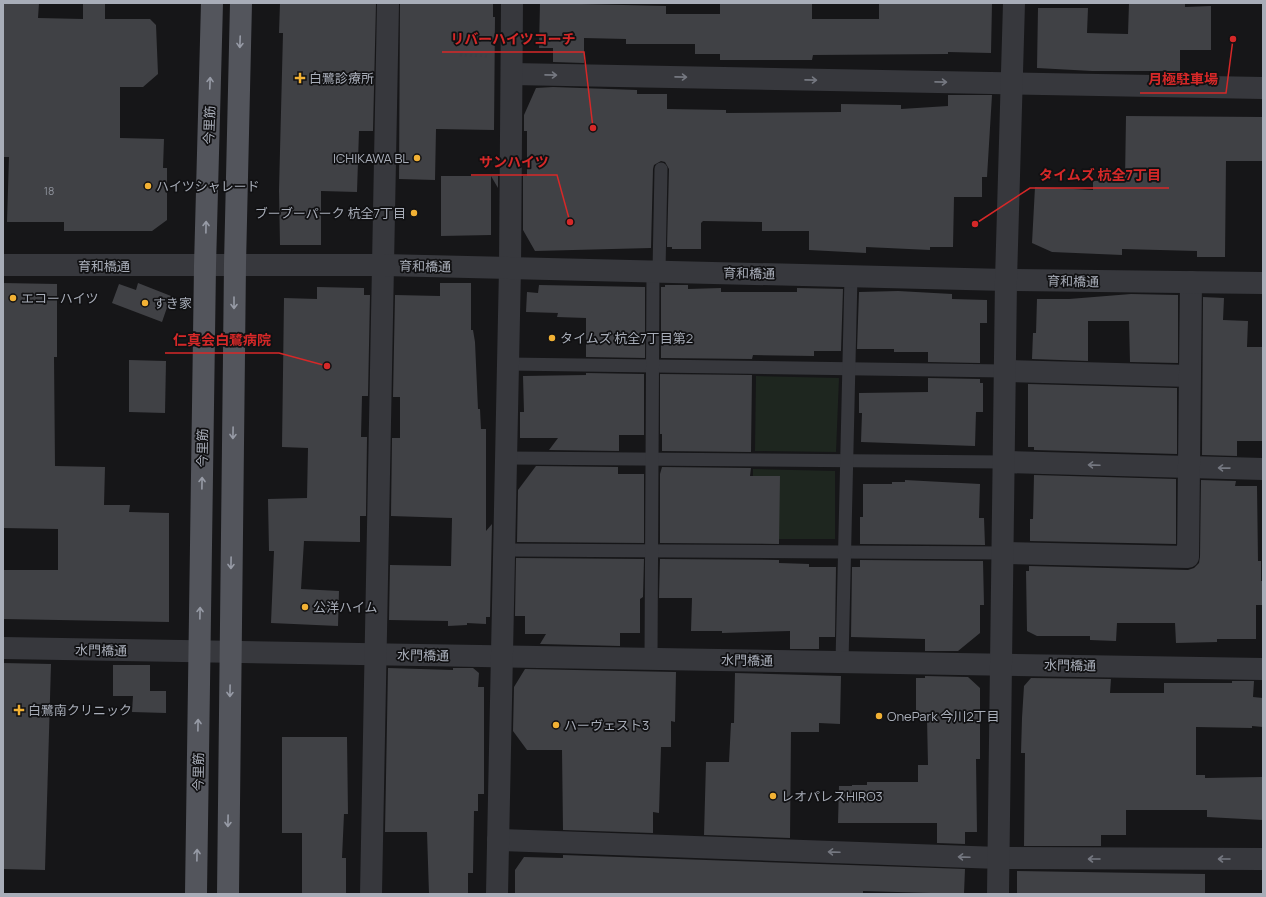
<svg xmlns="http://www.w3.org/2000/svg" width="1266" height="897" font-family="Manrope,'Noto Sans JP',sans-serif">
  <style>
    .green { fill: #1e261f }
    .building { fill: #404145 }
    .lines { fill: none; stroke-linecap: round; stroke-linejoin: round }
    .path { stroke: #3d3f44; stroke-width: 2.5; stroke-dasharray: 2 3; stroke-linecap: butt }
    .service { stroke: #37383d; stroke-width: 13 }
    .minor { stroke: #37383d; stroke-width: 22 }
    .tertiary { stroke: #37383d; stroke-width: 22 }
    .primary { stroke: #53555c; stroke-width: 22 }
    .oneway { stroke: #979ba6 }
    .oneway2 { stroke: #757881 }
    .poi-dot { fill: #f2b134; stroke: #111113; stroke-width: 1.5 }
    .labels { text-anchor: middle; stroke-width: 3.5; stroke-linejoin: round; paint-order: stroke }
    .number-label { font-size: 11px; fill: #8e929b }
    .poi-label { font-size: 13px; fill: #a8adb8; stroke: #111113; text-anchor: start }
    .street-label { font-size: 13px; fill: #a8adb8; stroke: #111113 }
    .leader { fill: none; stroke: #d62828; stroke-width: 1.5 }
    .callout-dot { fill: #d62828; stroke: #111113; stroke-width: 1.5 }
    .callout-label { font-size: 14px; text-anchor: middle; font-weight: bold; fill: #d62828; stroke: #111113; stroke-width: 3.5; stroke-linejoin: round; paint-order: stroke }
  </style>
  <rect width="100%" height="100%" fill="#161618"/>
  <g class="green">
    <path d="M756,376L839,378L836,452L755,451Z"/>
    <path d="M753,469L835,471V539H753Z"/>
  </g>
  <g class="building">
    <path d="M3,3H39L38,18L83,19V3H105V19H150L156,25L158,74L143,87H120V138L164,139L163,168H167V220L152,231H64V222H7L9,157H3Z"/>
    <path d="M280,3H376L373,131H359L357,192L321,191V245H280L279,190L283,33H279Z"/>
    <path d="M400,3H493V17H495L494,130L436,129L435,180L399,179Z"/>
    <path d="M540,3L666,6V14H720V3H812V19H879V4L992,3L991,53L948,52V54L813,55L812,60H720V54H695V44H626V39L584,38V63L553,62V48H539Z"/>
    <path d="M1129,3L1185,4V7L1211,6V50H1180V71H1092L1037,68L1038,8H1088L1087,33L1128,34Z"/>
    <path d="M553,87L637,90V94H667V109L726,110V113L841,112V104L901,105V109L948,106V95H992L987,177H982V197H954L953,247H930V250L866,247V253L809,250V231H762V222L703,221L701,223V249H672V247H667L669,169L665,162L661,161L654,165L653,169L651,248L535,251L523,230V176H527V131H524V115L536,88Z"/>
    <path d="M1126,116L1263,117V161H1226L1225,257H1197V251L1122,249V255L1052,252L1032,243L1035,187L1093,190V181L1125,180Z"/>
    <path d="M441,176H491V235L441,236Z"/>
    <path d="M491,176H498V188Z"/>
    <path d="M3,283L57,284V357H54L55,466L105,467L104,505H130L129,512L169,513V622L3,619V570H58V529L3,528Z"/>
    <path d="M138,283L171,296L162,322L112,303L119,284L136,290Z"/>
    <path d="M440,283H471V330H473L475,342L478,409H480L481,429H486V531L492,524L490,617H486V624L467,623V625L448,626V621L389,620L390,565L451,566L452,518L391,516L392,438H400V397H393L395,295L440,296Z"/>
    <path d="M539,285L645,287V358L586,357V318L557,317L558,313L526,312L527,292L538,293Z"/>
    <path d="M665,285H688V289L721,288V292H797V288L843,289L841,351H814V356L753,355L752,359L661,358V287H665Z"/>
    <path d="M317,287L364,288V295H370L368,396H362L361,437H367L366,516H360V542L304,541L301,589L339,591L338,626L271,623L274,551H269L268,499L307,498L308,448L282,447L284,298L317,299Z"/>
    <path d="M898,291L952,294V299L987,300V323H980V363L928,362V352H894V349H857L859,292Z"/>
    <path d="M1131,294L1178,295V363L1130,362L1129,321H1088V361L1032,359L1033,333H1036L1037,299H1069Z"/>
    <path d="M1203,297L1224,298L1223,320L1248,321L1247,347H1263V441H1237V456L1202,455Z"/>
    <path d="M129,360L166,361L165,413L129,412Z"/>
    <path d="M586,373L644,374V435H619V451L549,450L558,438H520V412H524L523,376L586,375Z"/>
    <path d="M660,374L752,375L751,452L662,451V434H660Z"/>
    <path d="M928,378L980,379V383H983V412H976L975,446L861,442L862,413H859V393L928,392Z"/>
    <path d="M1028,384L1177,388V454L1034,450V447H1028Z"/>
    <path d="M536,466L618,467V474H644V543L517,542L518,490Z"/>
    <path d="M662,467L751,468L750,476H780L779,544L660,543V474Z"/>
    <path d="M1034,475L1176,479V544L1030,541V519H1033Z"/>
    <path d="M905,480L980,484L979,518H984L985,545L860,544V517H863V484H892V482H905Z"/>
    <path d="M1201,480L1236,481L1235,486H1257L1258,561H1261V581H1263V605H1256V639H1217V642L1176,643L1175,623H1117L1116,641L1090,640V636H1037L1027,631L1026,571H1029V566L1188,570L1194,568L1199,563L1200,557Z"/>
    <path d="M516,558L644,559L643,597L640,599V633H620V646L540,644L546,634H525V616H515Z"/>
    <path d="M660,559L779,560V563L809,564V567H836L835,637H819V649H790V631L722,633V631H691L692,598H659Z"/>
    <path d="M860,560L983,561L984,605H980V633L958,651H925V639L851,637L852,567H860Z"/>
    <path d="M3,663L51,664L45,870L3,869Z"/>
    <path d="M113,665H150V691H166V713L132,712L133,696H113Z"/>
    <path d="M388,668L453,670V668H473L479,673L478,687H484V794H478V811H474L473,873H468V894H429L427,832H385Z"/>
    <path d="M525,669L676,672L675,722L671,721V747H661L659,813L653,812V833L563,830L562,750H527L513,731L514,687Z"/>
    <path d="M735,673L841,676L840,724L819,723V732H791L790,838L704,835L706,762H729L731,723H734Z"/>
    <path d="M925,676L968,677L980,688V759H976L977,832H965V844L937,843V823H838L839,786H852V785H867V782H918V765H928L927,718H916V678H925Z"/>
    <path d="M1031,678L1111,679L1110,693H1164V683H1232V681H1254L1253,697L1263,698V727L1252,726V728L1196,727V775H1205V778L1263,777V820L1207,817V810H1126V835H1101V846H1024L1025,753H1021L1022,718L1024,686Z"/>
    <path d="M282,737H347L348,814H344L342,858H346V894H302V833H282Z"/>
    <path d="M563,855L965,869L964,894L863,891V894H515V870L524,857L563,858Z"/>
    <path d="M1017,871L1205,874V894H1017Z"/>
  </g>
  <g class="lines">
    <path class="path" d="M460,55L487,56"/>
    <g class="service">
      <path d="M659,271L661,169"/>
      <path d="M508,364L1005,371"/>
      <path d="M506,458L1004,462"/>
      <path d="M504,550L1004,553"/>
      <path d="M651,659L653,271"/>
      <path d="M842,662L851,276"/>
    </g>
    <g class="minor">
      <path d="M512,74L1263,88"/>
      <path d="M1005,371L1190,376"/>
      <path d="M1004,462L1263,469"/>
      <path d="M1004,553L1188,557L1191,282"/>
      <path d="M3,648L1263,669"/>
      <path d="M498,840L999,858L1263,859"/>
      <path d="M371,894L388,3"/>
      <path d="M497,894L510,268L512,3"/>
    </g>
    <g class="tertiary">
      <path d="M3,265H384L1006,280L1263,283"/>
      <path d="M998,894L1006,280L1014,3"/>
    </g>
    <g class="primary">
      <path d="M196,894L205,266L212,3"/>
      <path d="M228,894L235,264L241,3"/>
    </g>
  </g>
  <defs><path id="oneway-shaft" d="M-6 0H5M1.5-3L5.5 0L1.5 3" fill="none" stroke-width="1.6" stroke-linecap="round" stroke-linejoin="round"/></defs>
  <g class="oneway">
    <use href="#oneway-shaft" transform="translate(240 42) rotate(92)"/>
    <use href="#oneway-shaft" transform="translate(210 83) rotate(-88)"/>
    <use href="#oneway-shaft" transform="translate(206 227) rotate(-89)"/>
    <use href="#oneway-shaft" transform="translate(234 303) rotate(90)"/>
    <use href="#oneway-shaft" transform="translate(233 433) rotate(91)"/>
    <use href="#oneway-shaft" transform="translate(202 483) rotate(-89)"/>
    <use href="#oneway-shaft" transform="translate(231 563) rotate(91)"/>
    <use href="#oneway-shaft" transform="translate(200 613) rotate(-89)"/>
    <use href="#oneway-shaft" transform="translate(230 691) rotate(91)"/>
    <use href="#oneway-shaft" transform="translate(198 725) rotate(-89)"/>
    <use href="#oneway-shaft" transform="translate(228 821) rotate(91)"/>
    <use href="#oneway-shaft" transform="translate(197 855) rotate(-89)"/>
  </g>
  <g class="oneway2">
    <use href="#oneway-shaft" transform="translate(551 75) rotate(1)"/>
    <use href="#oneway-shaft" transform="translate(681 77) rotate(1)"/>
    <use href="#oneway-shaft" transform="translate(811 80) rotate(1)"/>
    <use href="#oneway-shaft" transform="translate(941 82) rotate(1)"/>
    <use href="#oneway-shaft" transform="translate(1094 465) rotate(-178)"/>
    <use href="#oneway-shaft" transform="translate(1224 468) rotate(-179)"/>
    <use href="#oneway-shaft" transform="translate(834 852) rotate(-178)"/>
    <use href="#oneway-shaft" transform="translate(964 857) rotate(-178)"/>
    <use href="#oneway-shaft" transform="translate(1094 859) rotate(-180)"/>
    <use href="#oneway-shaft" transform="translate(1224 859) rotate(-180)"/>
  </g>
  <g class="poi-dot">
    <path d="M298 72h4v4h4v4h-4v4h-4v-4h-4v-4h4z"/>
    <circle cx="417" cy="158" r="4"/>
    <circle cx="148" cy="186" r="4"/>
    <circle cx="414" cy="213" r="4"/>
    <circle cx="13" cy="298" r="4"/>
    <circle cx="145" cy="303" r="4"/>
    <circle cx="552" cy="338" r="4"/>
    <circle cx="305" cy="607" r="4"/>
    <path d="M17 704h4v4h4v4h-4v4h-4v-4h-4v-4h4z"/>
    <circle cx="879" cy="716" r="4"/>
    <circle cx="556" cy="725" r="4"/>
    <circle cx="773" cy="796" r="4"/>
  </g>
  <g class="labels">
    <g class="number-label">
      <text x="49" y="195">18</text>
    </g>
    <g class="poi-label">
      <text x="309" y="83">白鷺診療所</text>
      <text x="409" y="163" text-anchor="end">ICHIKAWA BL</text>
      <text x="156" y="191">ハイツシャレード</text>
      <text x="406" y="218" text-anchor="end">ブーブーパーク 杭全7丁目</text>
      <text x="21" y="303">エコーハイツ</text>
      <text x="153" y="308">すき家</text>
      <text x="560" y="343">タイムズ 杭全7丁目第2</text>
      <text x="313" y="612">公洋ハイム</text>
      <text x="28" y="715">白鷺南クリニック</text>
      <text x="887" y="721">OnePark 今川2丁目</text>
      <text x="564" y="730">ハーヴェスト3</text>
      <text x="781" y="801">レオパレスHIRO3</text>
    </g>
    <g class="street-label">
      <text transform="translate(209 125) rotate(-88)" y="5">今里筋</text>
      <text x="104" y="271">育和橋通</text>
      <text transform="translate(425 266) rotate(1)" y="5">育和橋通</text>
      <text transform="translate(749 273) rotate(1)" y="5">育和橋通</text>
      <text transform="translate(1073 281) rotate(1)" y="5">育和橋通</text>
      <text transform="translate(202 448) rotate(-89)" y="5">今里筋</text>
      <text transform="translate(101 650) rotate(1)" y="5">水門橋通</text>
      <text transform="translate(423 655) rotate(1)" y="5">水門橋通</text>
      <text transform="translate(747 660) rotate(1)" y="5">水門橋通</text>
      <text transform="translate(1070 665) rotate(1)" y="5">水門橋通</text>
      <text transform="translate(198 772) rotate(-89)" y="5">今里筋</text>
    </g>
  </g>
  <path class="leader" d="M593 128L584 52H442M1233 39L1226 93H1140M570 222L557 175H471M975 224L1030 188H1169M327 366L279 353H165"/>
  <g class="callout-dot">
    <circle cx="593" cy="128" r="4"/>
    <circle cx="1233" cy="39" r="4"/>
    <circle cx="570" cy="222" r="4"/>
    <circle cx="975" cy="224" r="4"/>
    <circle cx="327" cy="366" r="4"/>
  </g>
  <g class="callout-label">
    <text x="513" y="44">リバーハイツコーチ</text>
    <text x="1183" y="84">月極駐車場</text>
    <text x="514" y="167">サンハイツ</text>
    <text x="1100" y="180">タイムズ 杭全7丁目</text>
    <text x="222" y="345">仁真会白鷺病院</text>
  </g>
  <rect width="1266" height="897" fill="none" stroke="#a8adb8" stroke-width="8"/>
</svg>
